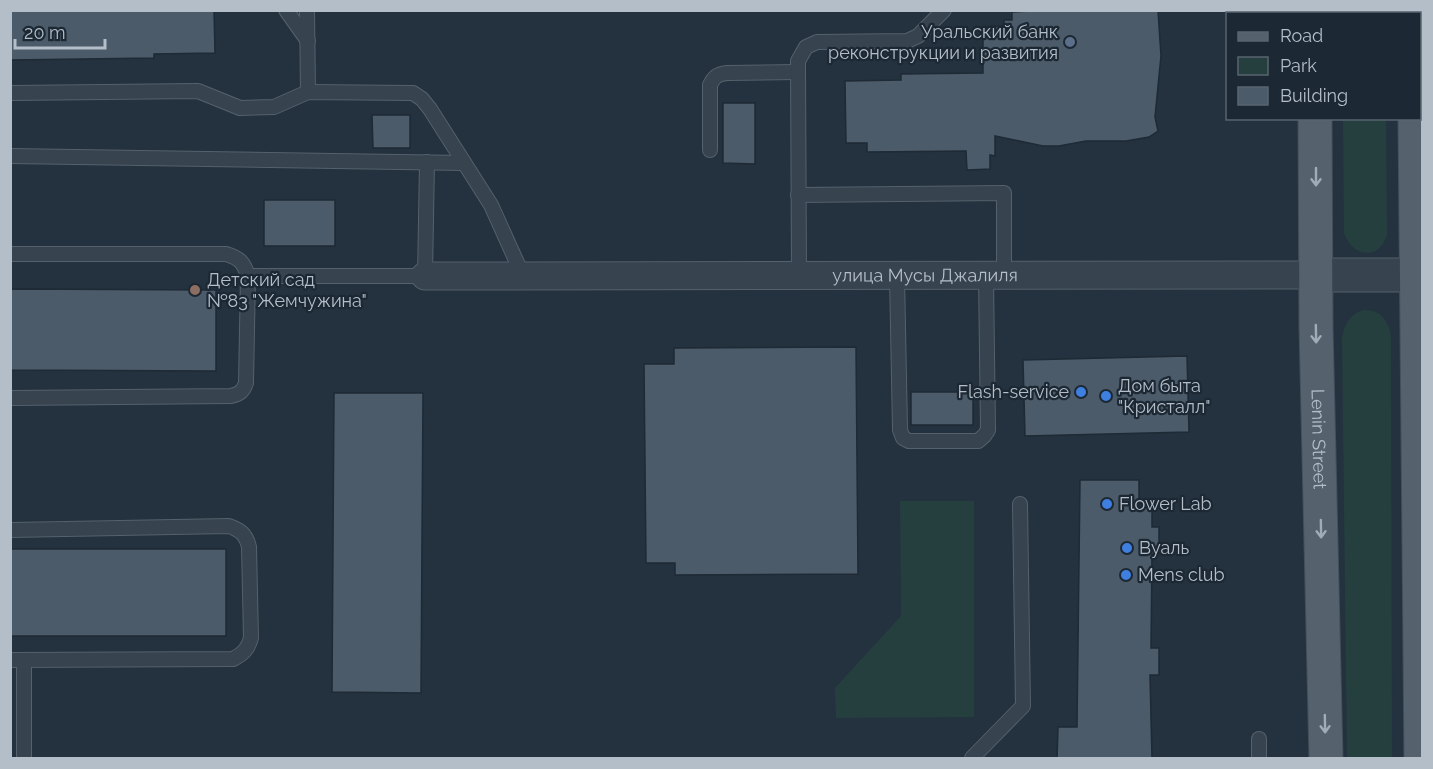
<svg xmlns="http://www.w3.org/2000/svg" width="1433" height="769" font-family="Raleway,sans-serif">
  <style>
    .green { fill: #253f3f }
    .building { fill: #4c5b69; stroke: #1e2a35; stroke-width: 1.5 }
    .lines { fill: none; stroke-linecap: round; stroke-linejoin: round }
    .service-casing { stroke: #55616c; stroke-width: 16 }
    .minor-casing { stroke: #55616c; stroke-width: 29 }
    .tertiary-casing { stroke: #55616c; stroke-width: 35 }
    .primary-casing { stroke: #434f5a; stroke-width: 35 }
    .service { stroke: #37434e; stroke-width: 14 }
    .minor { stroke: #37434e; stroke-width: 27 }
    .tertiary { stroke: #37434e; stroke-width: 33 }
    .primary { stroke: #55626e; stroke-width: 33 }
    .oneway { stroke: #a0acb7 }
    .service-dot { fill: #5c6f8a; stroke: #1c2833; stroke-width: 2 }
    .education-dot { fill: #8d6e63; stroke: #1c2833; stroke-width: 2 }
    .shop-dot { fill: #3f7fe0; stroke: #1c2833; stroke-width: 2 }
    .labels { text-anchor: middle; stroke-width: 4.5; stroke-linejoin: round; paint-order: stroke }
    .poi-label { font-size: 18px; fill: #b3bec9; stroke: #1c2833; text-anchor: start }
    .street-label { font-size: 18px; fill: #b3bec9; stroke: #1c2833 }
  </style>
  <rect width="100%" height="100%" fill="#23323e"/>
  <g class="green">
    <path d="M1343,119H1386L1387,235C1379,261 1352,257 1344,233Z"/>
    <path d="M1363,310C1381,309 1390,322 1391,339L1392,758H1347L1342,337C1345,324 1349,315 1363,310Z"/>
    <path d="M900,501H974V717L836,718L835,688L901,616Z"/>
  </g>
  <g class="building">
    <path d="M10,10H214L215,53L154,54V58L10,60Z"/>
    <path d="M1053,10H1158L1161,56L1155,117L1158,131L1149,137L1126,141H1086L1059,146H1043L995,136V156L990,155V169L967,170L966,151L867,152V143H846L845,81L901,80V74L983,73V27L1004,26V20H1012V12Z"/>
    <path d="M723,103H755V164L723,163Z"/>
    <path d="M372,115H410V148H373Z"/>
    <rect x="264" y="200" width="71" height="46"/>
    <path d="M10,289L216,290V371L10,370Z"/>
    <path d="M856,347L858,574L675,575V563H646L644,364H674V348Z"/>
    <path d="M1187,356L1189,432L1025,436L1023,360Z"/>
    <rect x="911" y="392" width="62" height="33"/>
    <path d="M334,393H423L421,693L332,692Z"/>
    <path d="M1080,480H1139V507L1152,508V527H1159V554H1152L1151,648H1159V675H1150L1152,759H1057L1058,727H1077Z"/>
    <rect x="10" y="549" width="216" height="87"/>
  </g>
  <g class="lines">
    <defs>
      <g id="service">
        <path d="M286,10L308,41"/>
        <path d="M307,10L308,92"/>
        <path d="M10,93L198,91L240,108L274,107L308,92L413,93L422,99L430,109L491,205L523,276"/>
        <path d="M710,150V85C714,77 717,74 727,73L797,72"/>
        <path d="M10,156L464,163"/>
        <path d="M798,195L1004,193V277"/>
        <path d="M10,254H226C240,258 244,263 248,276H425L427,162"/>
        <path d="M799,276L798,61L806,47L817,42L907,41L918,36L944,10"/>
        <path d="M897,276L900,430L903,438L909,441H978L984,436L988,430L986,277"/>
        <path d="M10,398L231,396C239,394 243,392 246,383L248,276"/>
        <path d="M10,530L229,526C240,530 246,534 249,547L251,638C248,649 243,654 233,659L10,660"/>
        <path d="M24,660V758"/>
        <path d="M1259,739V758"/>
        <path d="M972,758L1023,706L1020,504"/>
      </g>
      <g id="minor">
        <path id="s1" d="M425,276L1316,275"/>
      </g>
      <path id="tertiary" d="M1316,275H1422"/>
      <g id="primary">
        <path d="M1315,10V14"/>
        <path d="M1413,10V14"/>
        <path id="s2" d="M1315,118L1316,327L1326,758"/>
        <path d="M1415,118L1421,758"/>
      </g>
    </defs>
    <use href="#service" class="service-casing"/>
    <use href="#minor" class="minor-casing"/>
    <use href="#tertiary" class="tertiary-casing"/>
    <use href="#primary" class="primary-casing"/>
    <use href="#service" class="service"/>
    <use href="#minor" class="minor"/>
    <use href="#tertiary" class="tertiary"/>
    <use href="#primary" class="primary"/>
  </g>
  <defs><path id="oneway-shaft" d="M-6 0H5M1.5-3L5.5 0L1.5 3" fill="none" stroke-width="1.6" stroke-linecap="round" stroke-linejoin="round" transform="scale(1.5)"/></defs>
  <g class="oneway">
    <use href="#oneway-shaft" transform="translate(1316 177) rotate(90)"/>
    <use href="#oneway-shaft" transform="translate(1316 334) rotate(89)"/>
    <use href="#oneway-shaft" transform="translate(1321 529) rotate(89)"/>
    <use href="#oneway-shaft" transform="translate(1325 724) rotate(89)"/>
  </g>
  <circle class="service-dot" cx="1070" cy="42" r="6"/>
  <circle class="education-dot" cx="195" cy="290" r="6"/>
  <g class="shop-dot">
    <circle cx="1081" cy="392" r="6"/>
    <circle cx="1106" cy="396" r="6"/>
    <circle cx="1107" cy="504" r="6"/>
    <circle cx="1127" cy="548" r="6"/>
    <circle cx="1126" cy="575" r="6"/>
  </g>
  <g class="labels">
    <g class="poi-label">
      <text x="1058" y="38" text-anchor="end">Уральский банк<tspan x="1058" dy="21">реконструкции и развития</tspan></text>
      <text x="207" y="286">Детский сад<tspan x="207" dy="21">№83 "Жемчужина"</tspan></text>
      <text x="1118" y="392">Дом быта<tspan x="1118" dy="21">"Кристалл"</tspan></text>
      <text x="1069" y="398" text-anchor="end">Flash-service</text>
      <text x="1119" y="510">Flower Lab</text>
      <text x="1139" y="554">Вуаль</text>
      <text x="1138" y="581">Mens club</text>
    </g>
    <g class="street-label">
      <text dy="6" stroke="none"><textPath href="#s1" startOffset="500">улица Мусы Джалиля</textPath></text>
      <text dy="6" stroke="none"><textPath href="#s2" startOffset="321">Lenin Street</textPath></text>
    </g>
  </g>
  <rect width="1433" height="769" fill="none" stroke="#b3bec9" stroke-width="24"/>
  <rect x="1226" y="12" width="195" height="108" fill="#1c2833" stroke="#58646f" stroke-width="1.5"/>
  <rect x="1238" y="32" width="30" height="9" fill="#55626e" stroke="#58646f" stroke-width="1.5"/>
  <text x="1280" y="42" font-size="18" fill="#b3bec9">Road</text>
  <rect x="1238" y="57" width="30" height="18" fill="#253f3f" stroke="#58646f" stroke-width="1.5"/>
  <text x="1280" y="72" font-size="18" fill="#b3bec9">Park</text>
  <rect x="1238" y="87" width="30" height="18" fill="#4c5b69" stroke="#58646f" stroke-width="1.5"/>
  <text x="1280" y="102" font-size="18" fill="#b3bec9">Building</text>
  <path d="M15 39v9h90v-9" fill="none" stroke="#b3bec9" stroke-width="3"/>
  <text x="24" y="39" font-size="18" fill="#b3bec9" stroke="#1c2833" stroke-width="4.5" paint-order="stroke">20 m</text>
</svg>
